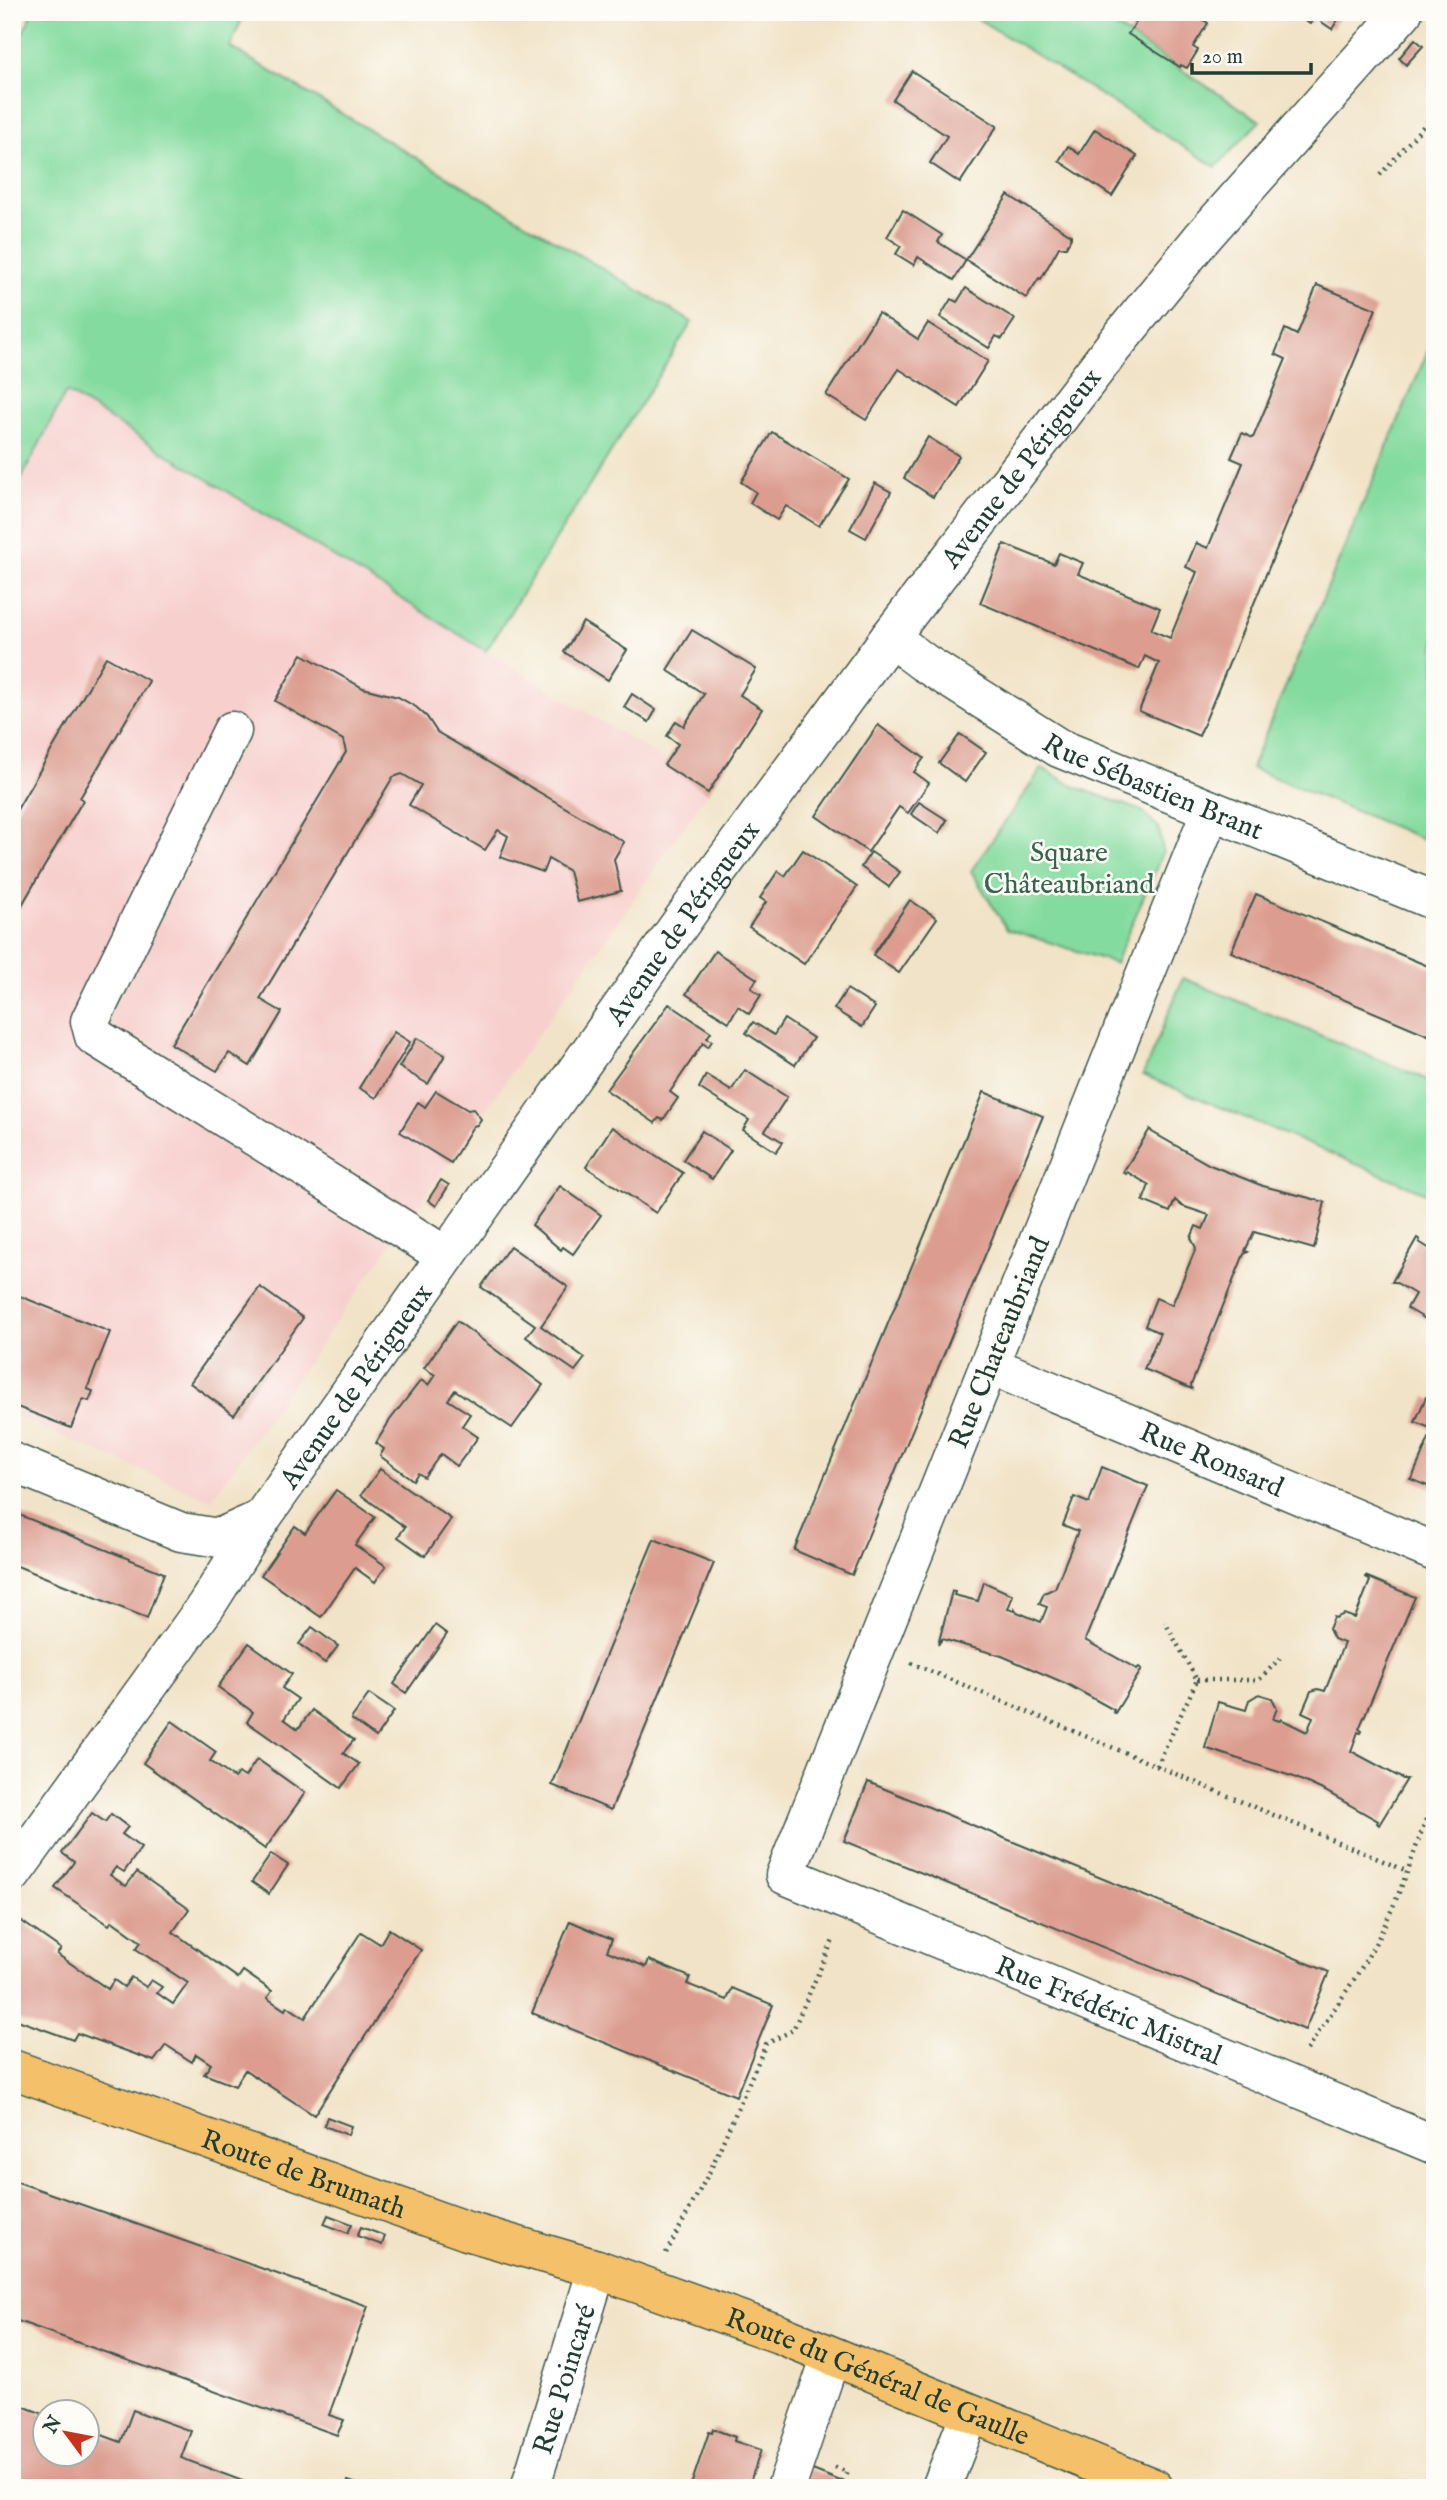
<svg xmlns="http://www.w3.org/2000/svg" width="1447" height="2500" font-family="'IM FELL English',serif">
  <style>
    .built { fill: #f7d0ce }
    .green { fill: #84db9f; stroke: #528c6a; stroke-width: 2 }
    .building { fill: #dc9d90 }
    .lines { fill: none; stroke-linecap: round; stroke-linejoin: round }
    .minor-casing { stroke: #3e564a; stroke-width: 41 }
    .major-casing { stroke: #3e564a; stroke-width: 41 }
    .path { stroke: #3e564a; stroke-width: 4.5; stroke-dasharray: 2 5; stroke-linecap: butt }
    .minor { stroke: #fff; stroke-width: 38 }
    .major { stroke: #f4c16a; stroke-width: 38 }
    .labels { text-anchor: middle; stroke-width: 5; stroke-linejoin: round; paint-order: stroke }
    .street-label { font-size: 28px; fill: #1f3d34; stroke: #fdfcf7 }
    .park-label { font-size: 28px; fill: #38644f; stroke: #fdfcf7 }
  </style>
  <rect width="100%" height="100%" fill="#fdfcf7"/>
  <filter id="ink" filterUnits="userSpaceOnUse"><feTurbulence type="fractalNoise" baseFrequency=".0143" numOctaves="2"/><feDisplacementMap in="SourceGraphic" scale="14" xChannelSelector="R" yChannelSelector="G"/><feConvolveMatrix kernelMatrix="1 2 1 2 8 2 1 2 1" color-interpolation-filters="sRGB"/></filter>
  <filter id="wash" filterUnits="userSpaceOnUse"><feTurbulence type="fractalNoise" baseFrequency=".00686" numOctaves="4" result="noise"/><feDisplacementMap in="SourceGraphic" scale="28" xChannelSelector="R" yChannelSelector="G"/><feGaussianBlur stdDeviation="1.57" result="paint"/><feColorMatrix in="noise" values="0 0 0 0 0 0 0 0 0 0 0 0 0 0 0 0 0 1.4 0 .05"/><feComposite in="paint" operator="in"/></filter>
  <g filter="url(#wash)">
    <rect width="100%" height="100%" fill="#f1e3c7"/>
    <path class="built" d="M65,391L711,789L211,1500L12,1415V497Z"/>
    <g class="green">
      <path d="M33,12H245L230,47L692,322L486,651L66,392L12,497V54Z"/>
      <path d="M967,12H1093L1260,121L1216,167Z"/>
      <path d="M1435,334V844L1251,768Z"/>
      <path d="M1042,768L1073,786L1142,811L1159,828L1163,852L1115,963L1007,929L971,871Z"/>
      <path d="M1183,978L1435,1083V1197L1143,1075Z"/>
    </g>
    <g id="blocks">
      <g class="building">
        <path d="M1143,12H1191L1208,23L1193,47L1198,50L1187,68L1181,65L1180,67L1128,34Z"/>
        <path d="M1292,12H1343L1332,29L1314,17L1310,24Z"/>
        <path d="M1415,39L1423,46L1406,65L1399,58Z"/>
        <path d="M912,71L997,126L960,183L930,163L947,136L893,100Z"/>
        <path d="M1095,129L1137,156L1112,196L1059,161L1068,146L1079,154Z"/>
        <path d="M1008,195L1071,235V238L1066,247H1059L1041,279L1039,278L1026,298L966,260Z"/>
        <path d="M903,210L942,235L938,242L966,260L954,280L918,257L914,265L896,254L901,246L887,237Z"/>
        <path d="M1317,285L1376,309L1199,736L1139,711L1159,663L1145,656L1139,669L980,603L1004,544L1054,564L1059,553L1083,563L1078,574L1160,608L1151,630L1170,638L1197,572L1186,567L1196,543L1208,548L1243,463L1231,458L1242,433L1253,438L1286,359L1275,354L1285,329L1297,335Z"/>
        <path d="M966,288L1015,319L1002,339L996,336L989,348L940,317L951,299L957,302Z"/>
        <path d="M878,313L918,339L928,323L988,361L959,407L899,369L866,420L826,395Z"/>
        <path d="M772,432L849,479L819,526L786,506L777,520L750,503L756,492L741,482Z"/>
        <path d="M928,437L959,456L933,497L904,478Z"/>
        <path d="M875,483L891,492L866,538L850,529Z"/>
        <path d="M583,622L627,650L608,680L564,652Z"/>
        <path d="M692,630L756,669L740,695L762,709L708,793L664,765L678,744L667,736L676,721L684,726L704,694L667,670Z"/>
        <path d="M302,654L363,688L398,697L416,707L427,717L437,732L624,842L614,859L621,891L577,902L569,871L548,859L543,872L500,857L508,836L498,830L485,850L409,805L421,785L402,774L393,777L260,999L282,1012L250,1066L229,1053L217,1071L171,1044L346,752L343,740L275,701Z"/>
        <path d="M106,657L149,681L80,798L83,800L12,922V818Z"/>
        <path d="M632,694L656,710L649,722L624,707Z"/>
        <path d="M878,725L924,758L914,772L929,783L908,813L899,807L868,852L816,816Z"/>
        <path d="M960,734L986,752L965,782L939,763Z"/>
        <path d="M919,802L947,820L939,833L911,814Z"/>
        <path d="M803,850L857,887L804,964L749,927L766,902L760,898L778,871L785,876Z"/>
        <path d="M871,852L900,872L889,887L861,867Z"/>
        <path d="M1256,894L1435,969V1038L1231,952Z"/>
        <path d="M910,900L937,918L899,973L873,955Z"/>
        <path d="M715,951L757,979L751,988L761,995L749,1014L738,1006L729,1022L686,994Z"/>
        <path d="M847,989L875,1007L862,1027L834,1009Z"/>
        <path d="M669,1004L711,1032L707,1038L712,1041L708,1047L703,1043L670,1092L678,1098L663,1120L659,1118L655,1123L606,1090Z"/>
        <path d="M784,1019L813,1038L795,1065L746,1033L753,1022L774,1035Z"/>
        <path d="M394,1032L410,1042L376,1098L359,1088Z"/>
        <path d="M417,1038L445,1055L428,1084L399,1067Z"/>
        <path d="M745,1070L787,1097L765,1131L783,1142L776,1152L743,1130L749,1120L699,1088L706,1075L731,1091Z"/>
        <path d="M436,1091L468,1110L473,1109L481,1119L477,1125L473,1126L451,1163L400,1132L418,1102L425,1107Z"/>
        <path d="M984,1092L1043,1116L852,1575L794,1550Z"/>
        <path d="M612,1127L683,1173L656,1213L586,1167Z"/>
        <path d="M1150,1129L1152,1132L1210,1165L1263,1186L1325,1202L1314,1249L1254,1232L1245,1251L1248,1252L1244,1254L1191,1385L1192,1389L1144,1369L1160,1333L1145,1326L1156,1298L1172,1305L1196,1248L1191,1238L1196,1226L1203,1229L1209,1215L1182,1206L1175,1200L1170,1212L1143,1201L1149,1185L1127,1172L1126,1174L1123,1172Z"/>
        <path d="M702,1131L731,1150L712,1179L683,1160Z"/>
        <path d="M441,1180L449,1185L436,1206L428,1200Z"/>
        <path d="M560,1186L601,1215L573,1254L563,1247L561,1250L532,1225Z"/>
        <path d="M1417,1238L1420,1240L1419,1242L1435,1252L1434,1324L1407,1308L1415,1294L1395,1282H1392Z"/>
        <path d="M510,1246L568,1287L541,1326L585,1358L575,1371L526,1337L535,1325L481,1287Z"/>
        <path d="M260,1287L303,1318L234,1415L190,1383Z"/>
        <path d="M12,1293L110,1332L87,1389L93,1391L89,1401L83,1399L71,1428L12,1405Z"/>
        <path d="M457,1321L543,1385L512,1428L455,1390L448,1400L470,1414L462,1426L478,1437L457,1466L441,1454L424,1477L418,1473L413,1480L380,1456L384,1449L376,1443L390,1420L421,1380L428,1385L435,1375L424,1368Z"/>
        <path d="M1426,1397L1435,1401V1489L1410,1479L1413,1476L1433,1429L1415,1422Z"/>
        <path d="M1102,1467L1148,1486L1085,1640L1137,1669L1139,1667L1142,1669L1115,1713L1113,1712L1114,1710L1067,1684L1002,1656L942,1639L938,1645L952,1591L955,1592L954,1595L978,1601L984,1582L1013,1595L1008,1609L1015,1611V1609L1017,1612L1041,1622L1047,1607L1039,1604L1044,1593L1055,1588L1078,1531L1063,1525L1074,1497L1089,1503Z"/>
        <path d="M380,1469L451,1519L425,1556L398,1537L405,1527L361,1495Z"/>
        <path d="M336,1490L375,1517L355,1545L386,1566L375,1582L355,1568L321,1617L261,1575L295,1526L305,1533Z"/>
        <path d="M12,1512L164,1573L147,1618L12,1564Z"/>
        <path d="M654,1539L714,1563L611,1810L552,1785Z"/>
        <path d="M1365,1576L1415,1597L1359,1729L1362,1731L1361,1733L1358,1732L1351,1751L1403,1779H1407L1379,1825L1377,1823L1378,1821L1325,1791L1294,1777L1205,1748L1218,1702L1246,1710L1249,1700L1259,1694L1272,1698L1277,1708L1273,1719L1280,1721L1281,1719L1307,1732L1313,1717L1302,1712L1311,1691L1318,1689L1325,1691L1344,1643L1334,1639L1329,1629L1334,1617L1336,1618L1344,1614L1355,1618L1370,1581Z"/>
        <path d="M435,1625L447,1634L406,1693L394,1684Z"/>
        <path d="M312,1627L338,1646L325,1663L299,1644Z"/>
        <path d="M249,1643L292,1674L282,1688L298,1699L284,1719L298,1729L312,1710L354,1740L343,1753L359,1764L341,1788L247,1722L253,1712L218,1687Z"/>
        <path d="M369,1694L394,1711L376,1737L351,1719Z"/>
        <path d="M172,1721L216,1752L210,1761L234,1778L238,1773L245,1777L257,1759L305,1793L265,1849L143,1763Z"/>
        <path d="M868,1782L1329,1972L1305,2030L844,1841Z"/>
        <path d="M92,1813L105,1822L111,1814L128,1827L122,1834L141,1848L124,1872L116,1867L110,1875L126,1886L137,1872L189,1909L173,1932L238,1978L243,1971L272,1991L267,1998L285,2010L287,2006L305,2018L361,1932L380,1944L389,1929L421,1950L314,2115L245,2070L235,2086L204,2074L211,2064L196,2054L192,2062L166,2045L154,2061L77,2033L73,2040L12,2018V1924L17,1918L61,1949L57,1954L108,1989L114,1980L124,1987L131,1977L146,1987L151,1980L162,1987L157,1993L173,2004L188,1983L136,1949L141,1942L112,1921L109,1925L55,1888L74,1862L62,1853Z"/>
        <path d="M271,1854L288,1865L269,1894L252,1882Z"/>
        <path d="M570,1921L612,1939L607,1951L646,1967L649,1960L690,1977L687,1984L727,2000L732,1988L773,2005L736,2096L532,2013Z"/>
        <path d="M327,2117L351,2126L348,2135L324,2126Z"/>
        <path d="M12,2180L368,2306L329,2415L344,2420L337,2435L12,2319Z"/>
        <path d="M328,2215L352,2224L348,2233L324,2224Z"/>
        <path d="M361,2227L385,2236L382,2245L357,2236Z"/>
        <path d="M12,2402L46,2415V2454H88V2430L121,2442L133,2410L191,2431L181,2458L261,2488H12Z"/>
        <path d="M713,2429L735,2437L734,2441L761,2450L748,2488H690L709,2432L712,2433Z"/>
        <path d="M810,2469L858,2488H803Z"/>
        <path d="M348,2481L366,2487V2488H346Z"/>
      </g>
    </g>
  </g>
  <g filter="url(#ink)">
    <use href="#blocks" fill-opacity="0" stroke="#3e564a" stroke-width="2"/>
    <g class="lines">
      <defs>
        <g id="minor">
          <path id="s1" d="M890,637L923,662L1059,748L1435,901"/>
          <path d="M232,731L90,1021L94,1036L446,1256"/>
          <path id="s2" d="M1211,810L785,1875L1435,2145"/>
          <path id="s3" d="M989,1365L1435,1552"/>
          <path d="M12,1462L181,1532L219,1538L261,1519"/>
          <path id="s4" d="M12,1874L206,1606L261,1519L706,887L890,637L1113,347L1201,239L1403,12"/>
          <path id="s5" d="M530,2488L597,2269"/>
          <path d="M786,2488L831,2356"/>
          <path d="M941,2488L970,2413"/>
        </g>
        <g id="major">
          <path id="s6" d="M12,2069L467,2231L597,2269L779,2334L1154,2488"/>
        </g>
      </defs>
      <use href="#minor" class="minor-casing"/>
      <use href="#major" class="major-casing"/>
      <g class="path">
        <path d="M1380,175L1435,113"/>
        <path d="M911,1663L1407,1871"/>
        <path d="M1197,1680H1259L1280,1658"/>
        <path d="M1157,1766L1197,1680L1165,1622"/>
        <path d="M1307,2050C1334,2008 1365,1968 1386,1922C1406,1880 1420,1836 1435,1792"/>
        <path d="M666,2253L710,2171L766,2044L793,2030L834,1938"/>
        <path d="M835,2467L847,2472L842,2482"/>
      </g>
      <use href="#minor" class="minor"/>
      <use href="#major" class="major"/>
    </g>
  </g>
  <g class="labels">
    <g class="street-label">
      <text dy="10" stroke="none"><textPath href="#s4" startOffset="1731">Avenue de Périgueux</textPath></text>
      <text dy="10" stroke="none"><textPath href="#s1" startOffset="304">Rue Sébastien Brant</textPath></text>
      <text dy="10" stroke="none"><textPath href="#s4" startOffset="1164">Avenue de Périgueux</textPath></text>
      <text transform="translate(998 1342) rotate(-68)" y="10">Rue Chateaubriand</text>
      <text dy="10" stroke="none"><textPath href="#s4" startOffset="597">Avenue de Périgueux</textPath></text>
      <text dy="10" stroke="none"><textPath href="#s3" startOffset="242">Rue Ronsard</textPath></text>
      <text dy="10" stroke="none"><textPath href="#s2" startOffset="1498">Rue Frédéric Mistral</textPath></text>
      <text dy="10" stroke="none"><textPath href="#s6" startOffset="310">Route de Brumath</textPath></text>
      <text dy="10" stroke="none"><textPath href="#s6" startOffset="919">Route du Général de Gaulle</textPath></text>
      <text dy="10" stroke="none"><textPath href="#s5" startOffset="114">Rue Poincaré</textPath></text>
    </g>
    <g class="park-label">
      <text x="1069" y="861">Square<tspan x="1069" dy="32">Châteaubriand</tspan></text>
    </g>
  </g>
  <rect width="1447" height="2500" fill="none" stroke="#fdfcf7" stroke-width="42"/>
  <g transform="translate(66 2433) rotate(302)"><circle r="33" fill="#fdfcf7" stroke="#a4b0a9" stroke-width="2"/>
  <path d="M0-5L12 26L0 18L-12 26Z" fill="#c8321e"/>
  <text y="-10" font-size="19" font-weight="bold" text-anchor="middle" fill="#1f3d34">N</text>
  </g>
  <path d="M1192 63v10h119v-10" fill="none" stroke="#1f3d34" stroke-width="3.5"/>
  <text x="1202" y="63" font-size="21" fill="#1f3d34" stroke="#fdfcf7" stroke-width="5" paint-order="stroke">20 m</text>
</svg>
